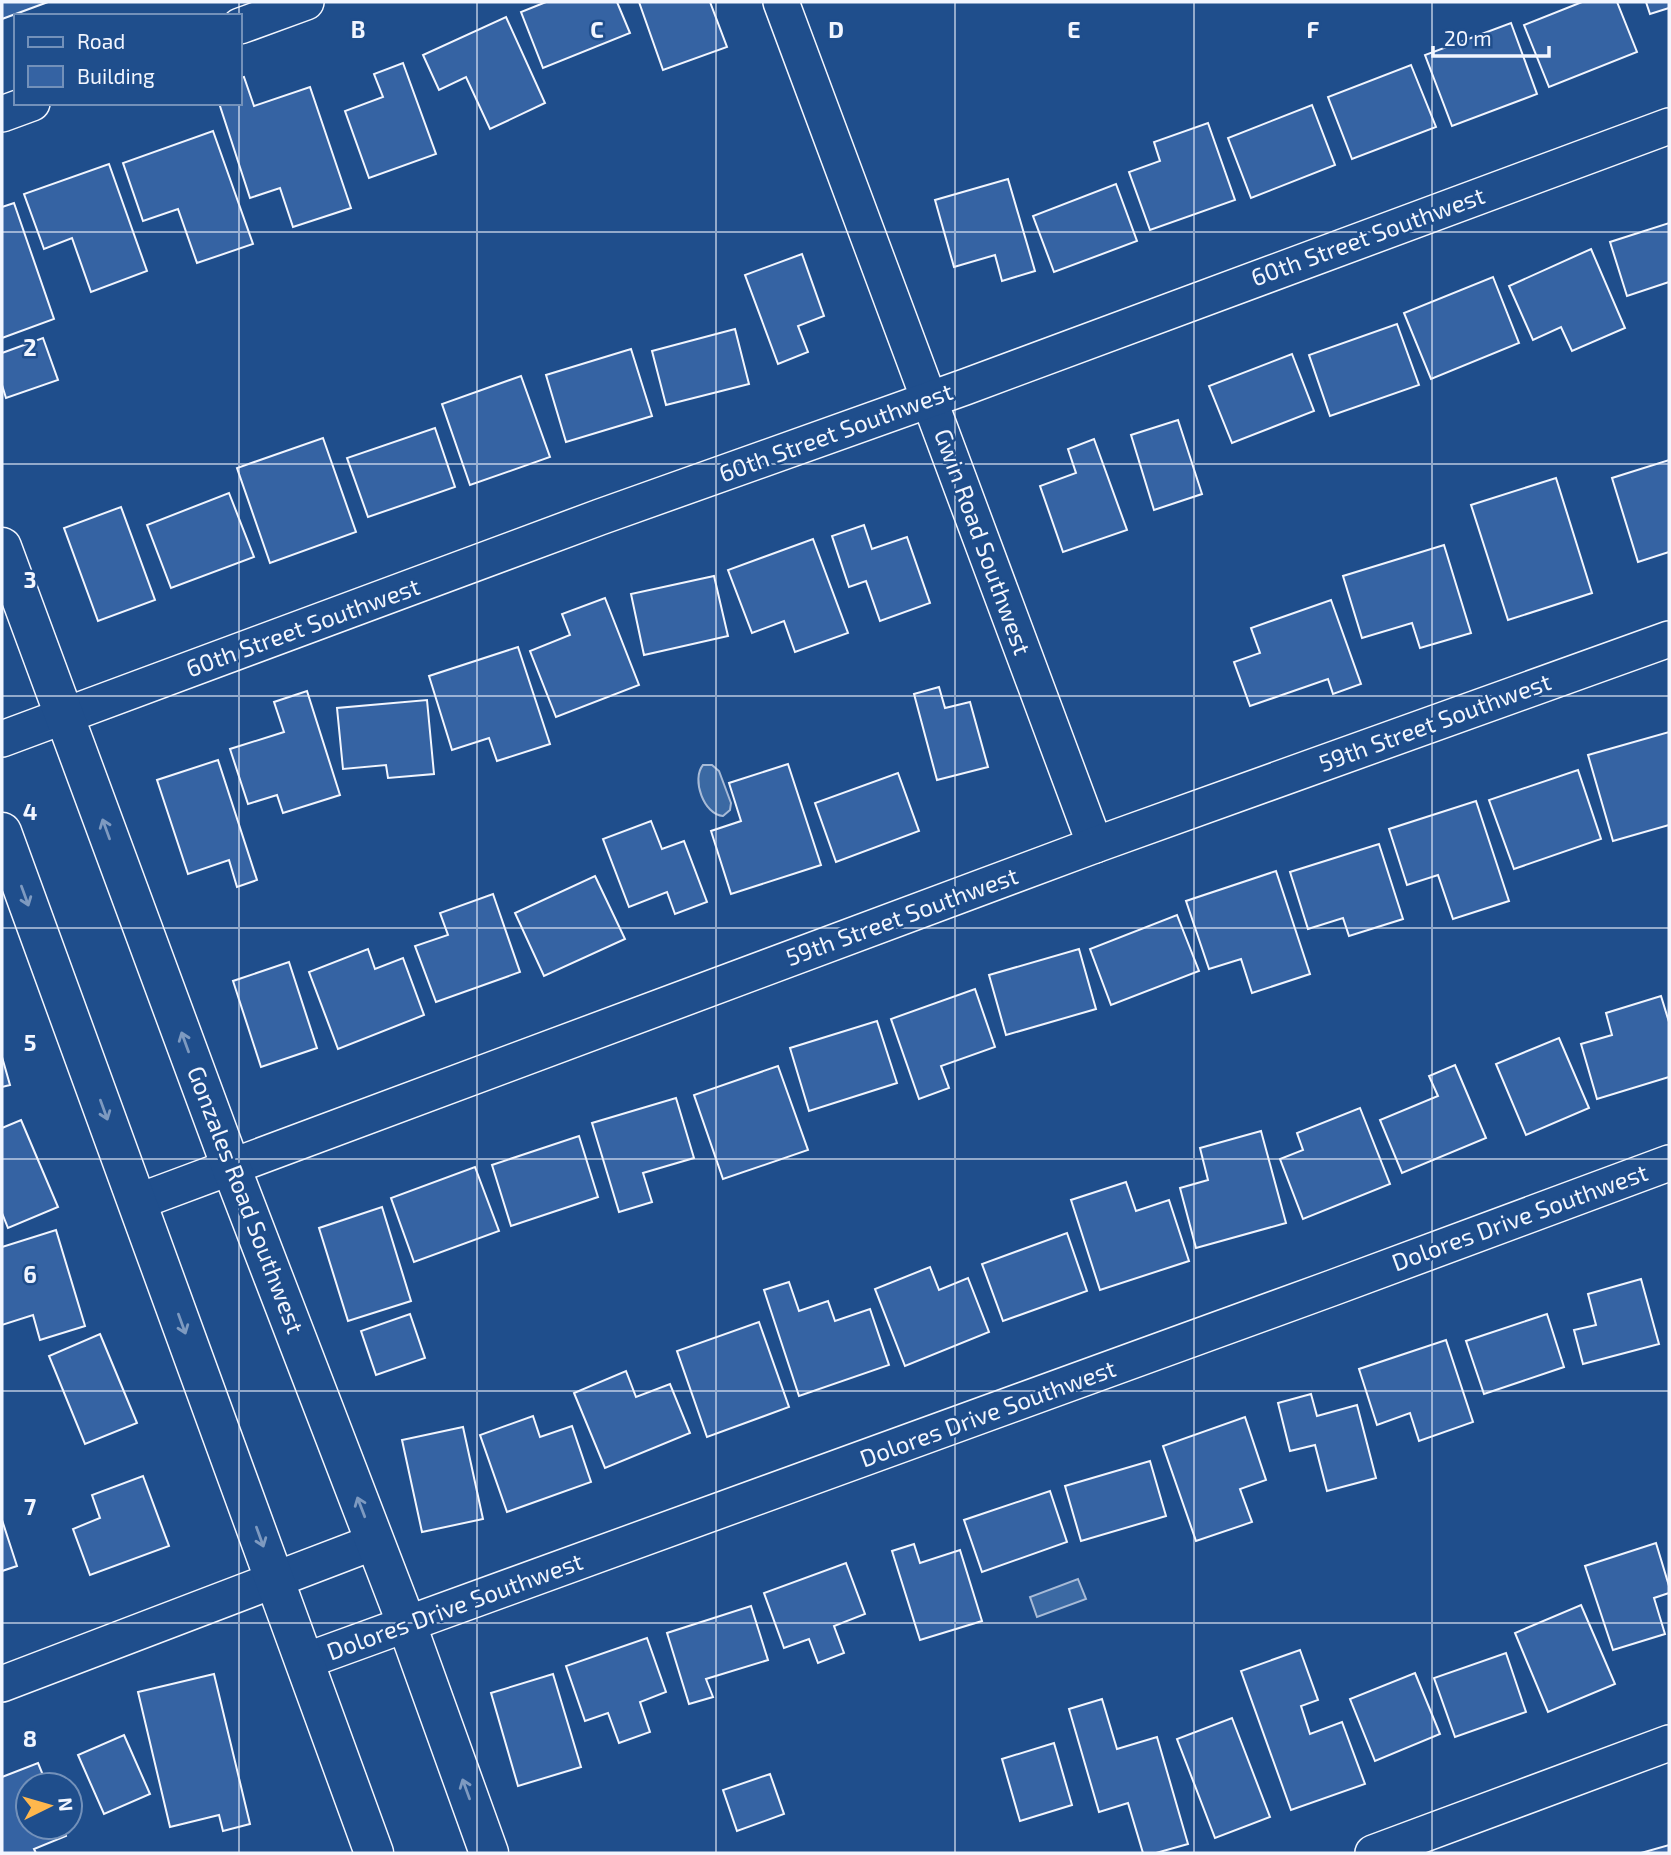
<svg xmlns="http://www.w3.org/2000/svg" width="1671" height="1855" font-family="'Exo 2',sans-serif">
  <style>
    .water { fill: #3b69a3; stroke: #a8bbd7; stroke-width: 2 }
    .building { fill: #3563a3; stroke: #f2f6ff; stroke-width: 2 }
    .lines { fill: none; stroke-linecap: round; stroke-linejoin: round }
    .minor-casing { stroke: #f2f6ff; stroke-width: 38 }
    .tertiary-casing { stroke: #f2f6ff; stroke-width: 41 }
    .minor { stroke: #1f4e8c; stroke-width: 35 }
    .tertiary { stroke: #1f4e8c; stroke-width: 38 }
    .oneway { stroke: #7e9ac0 }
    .grid { fill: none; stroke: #f2f6ff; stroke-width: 2; stroke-opacity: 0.55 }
    .labels { text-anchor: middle; stroke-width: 5; stroke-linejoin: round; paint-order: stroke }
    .street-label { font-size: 24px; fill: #f2f6ff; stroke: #1f4e8c }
    .grid-label { font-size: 23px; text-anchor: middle; font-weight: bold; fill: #f2f6ff; stroke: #1f4e8c; stroke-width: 5; stroke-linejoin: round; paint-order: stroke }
  </style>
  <rect width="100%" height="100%" fill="#1f4e8c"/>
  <g class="water">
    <path d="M703,765H712L719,771L731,803L730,810L723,816C704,815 691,779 703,765Z"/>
    <path d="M1078,1579L1086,1599L1037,1617L1030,1597Z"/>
  </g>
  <g class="building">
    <path d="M2,2H48L2,19Z"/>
    <path d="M546,2H617L630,33L543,68L521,12Z"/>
    <path d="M639,2H710L727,47L663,70Z"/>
    <path d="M1582,2H1617L1637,52L1549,87L1524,25Z"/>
    <path d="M1646,2H1669V8L1650,14Z"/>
    <path d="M506,17L545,103L490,129L466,77L439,90L423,55Z"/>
    <path d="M1511,23L1537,94L1452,126L1425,55Z"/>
    <path d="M403,63L436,154L369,178L345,111L383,97L374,74Z"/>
    <path d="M1411,65L1436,127L1352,159L1328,97Z"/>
    <path d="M244,77L254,106L310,87L351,208L293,227L280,188L250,198L219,103H240V78Z"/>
    <path d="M1312,105L1335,165L1251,198L1228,138Z"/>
    <path d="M1208,123L1235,200L1150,230L1129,172L1160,161L1154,142Z"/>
    <path d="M213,131L253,244L197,263L178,209L143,221L123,163Z"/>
    <path d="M109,164L147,271L91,292L72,238L44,249L24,194Z"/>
    <path d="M1008,179L1035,271L1002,281L995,255L954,267L935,200Z"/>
    <path d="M1116,184L1137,241L1054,272L1033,216Z"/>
    <path d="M14,203L54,319L2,338V207Z"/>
    <path d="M1669,223V282L1627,296L1610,242Z"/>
    <path d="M1591,249L1625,328L1572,351L1561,327L1533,340L1509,286Z"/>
    <path d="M802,254L824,316L798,326L808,352L778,364L745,275Z"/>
    <path d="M1493,277L1519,343L1431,379L1404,313Z"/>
    <path d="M1397,324L1419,385L1330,416L1309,355Z"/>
    <path d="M735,329L749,384L666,405L652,351Z"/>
    <path d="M43,338L58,380L6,398L2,385V353Z"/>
    <path d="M631,349L652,416L566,442L546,375Z"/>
    <path d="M1292,354L1314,411L1232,443L1209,386Z"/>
    <path d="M521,376L550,457L470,485L442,404Z"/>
    <path d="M1178,420L1202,494L1154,510L1131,435Z"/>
    <path d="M435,428L455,487L368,517L347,458Z"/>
    <path d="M323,438L356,532L270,563L237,468Z"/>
    <path d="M1094,439L1127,530L1063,552L1040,486L1076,473L1068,449Z"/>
    <path d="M1669,460V552L1638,562L1612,478Z"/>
    <path d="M1556,478L1592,593L1508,620L1471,505Z"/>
    <path d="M229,493L254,557L171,588L147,525Z"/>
    <path d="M121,507L155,600L98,621L64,528Z"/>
    <path d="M864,525L872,549L907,537L930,603L880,621L866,581L849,587L832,536Z"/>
    <path d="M813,539L848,633L795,652L784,621L752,633L728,570Z"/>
    <path d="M1444,545L1471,633L1420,648L1412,623L1362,638L1343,576Z"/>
    <path d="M714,576L728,636L644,655L631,594Z"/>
    <path d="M605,598L639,685L556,717L530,651L570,635L562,614Z"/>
    <path d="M1331,600L1361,684L1333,694L1328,679L1250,706L1234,662L1260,653L1251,628Z"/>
    <path d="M518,647L550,744L497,761L489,738L452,750L429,676Z"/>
    <path d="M939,687L945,708L970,702L988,767L937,780L914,694Z"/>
    <path d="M307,691L340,795L283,813L277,795L248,804L230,749L284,732L274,702Z"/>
    <path d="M427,700L434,774L388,778L386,765L343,769L337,708Z"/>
    <path d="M1669,732V825L1613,841L1588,755Z"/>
    <path d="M218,760L257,880L237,887L229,860L188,874L157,780Z"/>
    <path d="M788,764L821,865L731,894L711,831L741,821L729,783Z"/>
    <path d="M1578,770L1601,839L1514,869L1489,800Z"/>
    <path d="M898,773L919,831L836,862L815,803Z"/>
    <path d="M1476,801L1509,901L1453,919L1438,875L1407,885L1389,829Z"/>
    <path d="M651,821L662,849L684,841L707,902L675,914L667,892L629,907L603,839Z"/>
    <path d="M1379,844L1403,919L1349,936L1343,918L1308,929L1290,872Z"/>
    <path d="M1276,871L1310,974L1252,993L1241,959L1209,969L1186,901Z"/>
    <path d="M595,876L625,939L544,976L515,913Z"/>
    <path d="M493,894L520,972L436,1002L415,946L448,935L440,913Z"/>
    <path d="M1177,915L1199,971L1111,1005L1090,949Z"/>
    <path d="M368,949L375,969L403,958L424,1015L338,1049L309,972Z"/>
    <path d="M1079,949L1096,1009L1006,1035L989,975Z"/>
    <path d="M289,962L317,1048L261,1067L233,981Z"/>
    <path d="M975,989L995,1047L941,1066L949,1088L919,1099L891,1019Z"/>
    <path d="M1661,996L1669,1022V1077L1597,1099L1581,1044L1612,1035L1606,1013Z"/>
    <path d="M877,1021L897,1083L809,1111L790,1048Z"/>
    <path d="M1559,1038L1589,1108L1526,1135L1496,1064Z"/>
    <path d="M2,1057L10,1085L2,1087Z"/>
    <path d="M1455,1065L1486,1138L1402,1173L1380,1120L1438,1096L1429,1076Z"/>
    <path d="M778,1066L808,1150L723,1179L694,1095Z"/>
    <path d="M676,1098L694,1158L643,1173L652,1202L619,1212L592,1123Z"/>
    <path d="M1360,1108L1390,1184L1303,1219L1280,1159L1303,1150L1297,1133Z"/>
    <path d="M21,1120L58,1207L8,1228L2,1213V1128Z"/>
    <path d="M1261,1131L1286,1223L1196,1248L1180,1188L1208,1180L1200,1148Z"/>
    <path d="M579,1136L598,1197L511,1226L492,1165Z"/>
    <path d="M475,1167L499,1231L414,1262L391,1198Z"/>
    <path d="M1126,1182L1136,1211L1169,1200L1189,1261L1100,1290L1071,1200Z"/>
    <path d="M382,1207L411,1301L348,1321L319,1228Z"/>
    <path d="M56,1230L85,1326L40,1340L33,1315L2,1325V1247Z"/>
    <path d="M1067,1233L1087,1291L1003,1321L982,1264Z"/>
    <path d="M930,1267L939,1290L968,1278L989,1332L905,1366L875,1289Z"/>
    <path d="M1641,1279L1659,1344L1583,1364L1574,1330L1596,1325L1588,1294Z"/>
    <path d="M789,1282L799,1311L828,1301L835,1321L870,1309L889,1365L799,1396L764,1290Z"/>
    <path d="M410,1314L425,1358L376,1375L361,1331Z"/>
    <path d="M1547,1314L1564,1367L1484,1394L1466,1341Z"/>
    <path d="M759,1322L789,1407L707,1437L677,1351Z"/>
    <path d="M100,1334L137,1423L85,1444L49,1356Z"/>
    <path d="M1446,1340L1473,1422L1419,1441L1410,1413L1377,1425L1359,1369Z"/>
    <path d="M626,1371L636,1397L670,1384L690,1433L605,1468L574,1393Z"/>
    <path d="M1311,1394L1317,1416L1357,1405L1376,1478L1327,1491L1315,1445L1290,1451L1278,1403Z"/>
    <path d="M533,1416L540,1437L572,1426L591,1482L507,1512L480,1435Z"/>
    <path d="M1245,1417L1266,1480L1240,1489L1252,1522L1196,1541L1163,1446Z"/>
    <path d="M463,1427L483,1519L422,1532L402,1440Z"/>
    <path d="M1150,1461L1166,1516L1081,1541L1065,1486Z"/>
    <path d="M143,1476L169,1546L90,1575L73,1529L100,1518L92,1495Z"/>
    <path d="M1050,1491L1067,1542L982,1572L964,1520Z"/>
    <path d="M2,1520L17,1566L2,1571Z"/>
    <path d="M1656,1543L1669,1586V1593L1654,1598L1665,1634L1613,1650L1585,1566Z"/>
    <path d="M914,1544L920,1563L960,1550L982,1621L920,1640L892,1551Z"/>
    <path d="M846,1563L865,1614L834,1626L844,1653L818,1663L809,1639L784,1648L764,1593Z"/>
    <path d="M1581,1605L1615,1684L1548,1712L1515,1633Z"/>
    <path d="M751,1606L768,1660L706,1679L713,1697L689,1704L667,1633Z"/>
    <path d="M647,1638L666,1692L640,1702L650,1732L619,1743L608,1713L585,1721L566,1666Z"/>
    <path d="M1300,1650L1318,1700L1301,1706L1310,1734L1342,1722L1365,1784L1291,1810L1241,1671Z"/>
    <path d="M1506,1653L1526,1712L1455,1737L1434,1678Z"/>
    <path d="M1415,1673L1440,1734L1375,1761L1350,1699Z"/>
    <path d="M214,1674L250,1824L223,1831L219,1815L170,1827L138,1692Z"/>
    <path d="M553,1674L581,1767L518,1786L491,1693Z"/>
    <path d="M1102,1699L1117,1749L1157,1737L1188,1844L1156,1853H1143L1128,1803L1099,1812L1069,1709Z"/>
    <path d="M1232,1718L1270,1817L1215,1838L1177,1739Z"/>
    <path d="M124,1735L150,1794L104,1814L78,1755Z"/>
    <path d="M1054,1743L1072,1805L1020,1821L1002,1759Z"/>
    <path d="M38,1763L47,1785H28V1827H63L66,1836L34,1849L36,1853H2V1777Z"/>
    <path d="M770,1774L784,1814L737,1831L723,1790Z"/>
    <path d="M1669,1845V1853H1641Z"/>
  </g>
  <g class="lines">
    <defs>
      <g id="minor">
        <path d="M781,2L1095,845"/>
        <path d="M240,26L306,2"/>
        <path d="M2,114L32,103"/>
        <path d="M2,739L600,517L965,387L1669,126"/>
        <path d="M137,1202L1095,845L1669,639"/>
        <path d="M305,1661L1332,1288L1669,1163"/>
        <path d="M2,1684L374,1542"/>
        <path d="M1373,1853L1669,1743"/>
      </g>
      <g id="tertiary">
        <path d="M2,547L231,1167L407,1625L489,1853"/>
        <path d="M2,832L374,1853"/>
      </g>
    </defs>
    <use href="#minor" class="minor-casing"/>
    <use href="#tertiary" class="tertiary-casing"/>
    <use href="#minor" class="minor"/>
    <use href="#tertiary" class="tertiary"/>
  </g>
  <defs><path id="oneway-shaft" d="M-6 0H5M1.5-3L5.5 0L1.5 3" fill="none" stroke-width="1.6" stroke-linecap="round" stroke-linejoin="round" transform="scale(1.75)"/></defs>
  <g class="oneway">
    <use href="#oneway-shaft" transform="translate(106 829) rotate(-110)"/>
    <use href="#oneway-shaft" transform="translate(25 896) rotate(70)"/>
    <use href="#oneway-shaft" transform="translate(185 1042) rotate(-110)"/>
    <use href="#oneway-shaft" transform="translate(104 1110) rotate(70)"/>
    <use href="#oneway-shaft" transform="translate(182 1324) rotate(70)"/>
    <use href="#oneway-shaft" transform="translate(361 1507) rotate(-111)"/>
    <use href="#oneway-shaft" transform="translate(260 1537) rotate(70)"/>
    <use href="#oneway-shaft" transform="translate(466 1789) rotate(-110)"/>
  </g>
  <path class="grid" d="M239,2V16M477,2V1853M716,2V1853M955,2V1853M1194,2V1853M1432,2V1853M239,103V1853M2,232H1669M2,464H1669M2,696H1669M2,928H1669M2,1159H1669M2,1391H1669M2,1623H1669"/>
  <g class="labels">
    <g class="street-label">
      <text transform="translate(1368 237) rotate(-20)" y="8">60th Street Southwest</text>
      <text transform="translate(836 433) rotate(-20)" y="8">60th Street Southwest</text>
      <text transform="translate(982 542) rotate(70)" y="8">Gwin Road Southwest</text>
      <text transform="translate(303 628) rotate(-20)" y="8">60th Street Southwest</text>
      <text transform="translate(1435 723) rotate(-20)" y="8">59th Street Southwest</text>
      <text transform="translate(902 917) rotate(-20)" y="8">59th Street Southwest</text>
      <text transform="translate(245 1200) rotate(69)" y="8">Gonzales Road Southwest</text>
      <text transform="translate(1520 1218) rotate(-20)" y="8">Dolores Drive Southwest</text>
      <text transform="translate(988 1414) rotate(-20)" y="8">Dolores Drive Southwest</text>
      <text transform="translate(455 1607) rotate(-20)" y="8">Dolores Drive Southwest</text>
    </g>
  </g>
  <g class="grid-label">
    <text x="358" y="38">B</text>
    <text x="597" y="38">C</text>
    <text x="836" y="38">D</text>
    <text x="1074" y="38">E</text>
    <text x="1313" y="38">F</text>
    <text x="30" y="356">2</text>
    <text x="30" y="588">3</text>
    <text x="30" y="820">4</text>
    <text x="30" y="1051">5</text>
    <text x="30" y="1283">6</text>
    <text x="30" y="1515">7</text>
    <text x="30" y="1747">8</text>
  </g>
  <rect width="1671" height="1855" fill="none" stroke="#f2f6ff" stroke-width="7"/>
  <rect x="14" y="14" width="228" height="91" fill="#1f4e8c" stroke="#7391ba" stroke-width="2"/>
  <rect x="28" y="37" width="35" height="10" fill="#1f4e8c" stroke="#7391ba" stroke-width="2"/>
  <text x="77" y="49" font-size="21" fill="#f2f6ff">Road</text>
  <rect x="28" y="66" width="35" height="21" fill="#3563a3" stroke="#7391ba" stroke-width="2"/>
  <text x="77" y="84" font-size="21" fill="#f2f6ff">Building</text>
  <g transform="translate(49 1806) rotate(85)"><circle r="33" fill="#1f4e8c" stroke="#7391ba" stroke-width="2"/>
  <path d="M0-5L12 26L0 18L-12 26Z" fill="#ffb74d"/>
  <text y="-10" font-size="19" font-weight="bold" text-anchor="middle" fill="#f2f6ff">N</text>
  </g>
  <path d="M1433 46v10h116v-10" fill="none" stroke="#f2f6ff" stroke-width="3.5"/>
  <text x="1444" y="46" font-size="21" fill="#f2f6ff" stroke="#1f4e8c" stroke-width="5" paint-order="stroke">20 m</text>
</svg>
